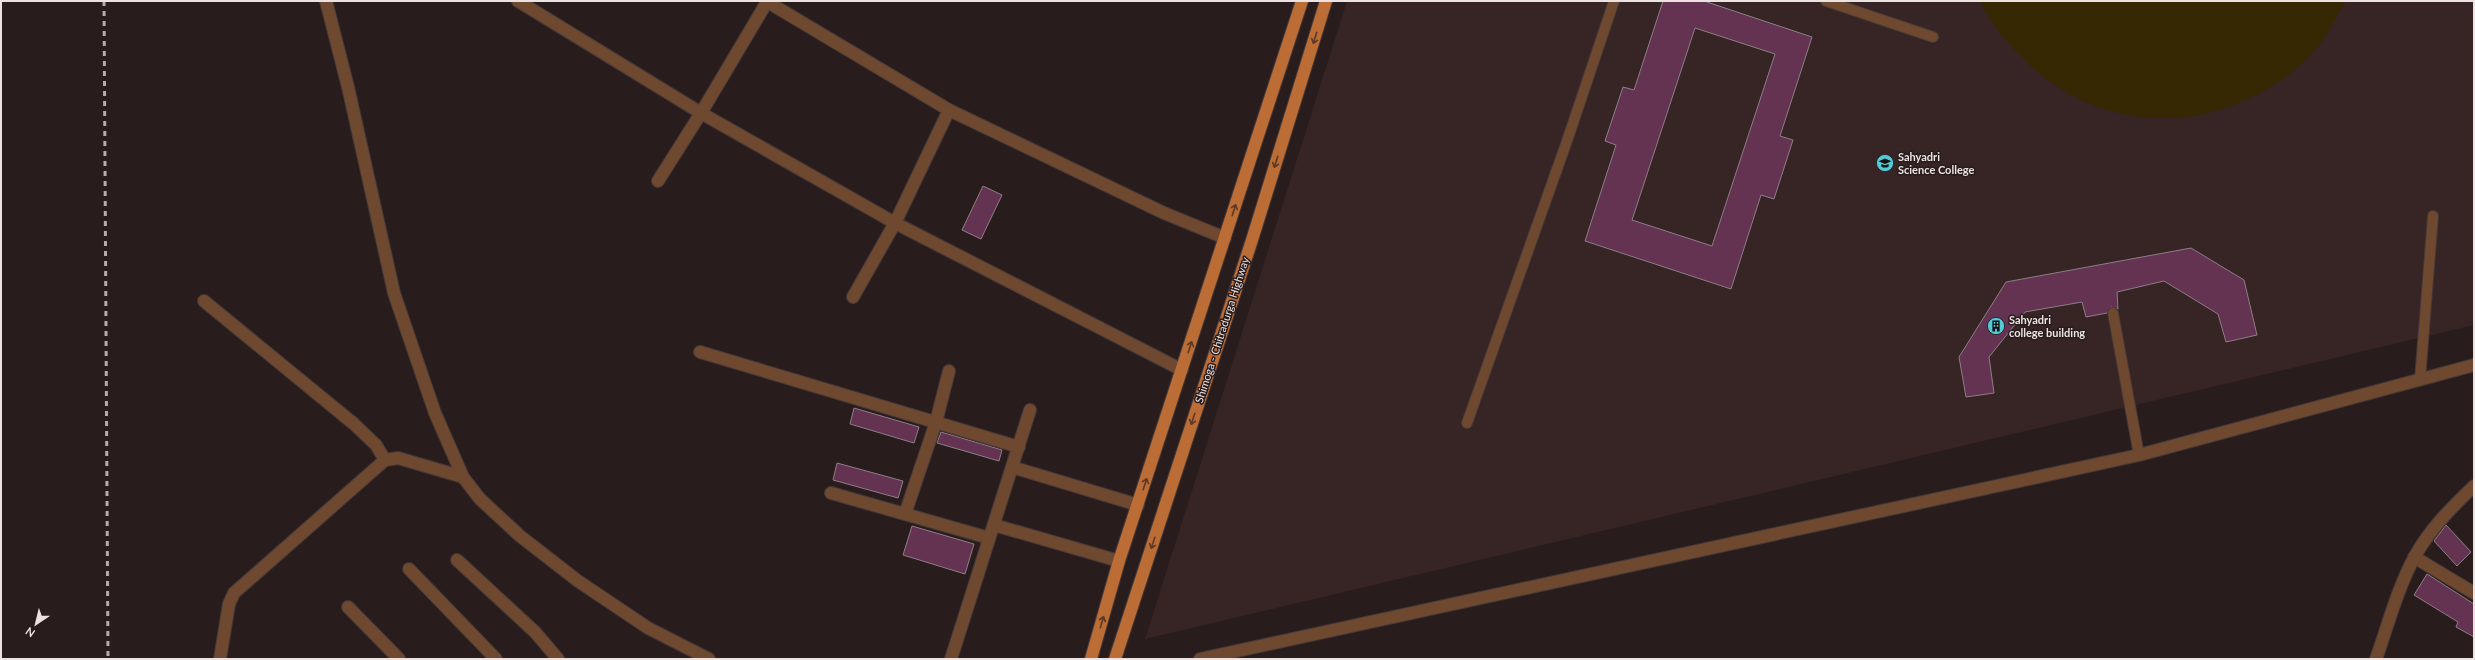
<svg xmlns="http://www.w3.org/2000/svg" width="2475" height="660" font-family="Lato,sans-serif">
  <style>
    .built { fill: #372424 }
    .green { fill: #362803 }
    .building { fill: #653352; stroke: #8c7e86; fill-rule: evenodd }
    .lines { fill: none; stroke-linecap: round; stroke-linejoin: round }
    .service-casing { stroke: #443838; stroke-width: 12 }
    .minor-casing { stroke: #443838; stroke-width: 14 }
    .tertiary-casing { stroke: #443838; stroke-width: 14 }
    .primary-casing { stroke: #443838; stroke-width: 14 }
    .service { stroke: #6e482f; stroke-width: 10 }
    .minor { stroke: #6e482f; stroke-width: 12 }
    .tertiary { stroke: #6e482f; stroke-width: 12 }
    .primary { stroke: #bc6c35; stroke-width: 12 }
    .rail { stroke: #b6acab; stroke-width: 3; stroke-dasharray: 5 5; stroke-linecap: butt }
    .oneway { stroke: #5c3825 }
    .labels { text-anchor: middle; stroke-width: 3; stroke-linejoin: round; paint-order: stroke }
    .poi-label { font-size: 11px; font-weight: bold; fill: #ebe2e1; stroke: #291c1c; text-anchor: start }
    .street-label { font-size: 11px; fill: #ebe2e1; stroke: #291c1c }
  </style>
  <rect width="100%" height="100%" fill="#291c1c"/>
  <path class="built" d="M1347,1H2474V325L1145,639Z"/>
  <path class="green" d="M1980,1H2345C2335,19 2325,40 2311,55C2231,134 2108,142 2026,61C2009,44 1990,24 1980,1Z"/>
  <g class="building">
    <path d="M1663,1H1704L1812,37L1780,136L1793,140L1774,199L1761,195L1731,289L1585,241L1616,145L1605,141L1623,87L1634,90ZM1695,28L1775,54L1712,246L1632,220Z"/>
    <path d="M983,186L1002,195L981,239L962,230Z"/>
    <path d="M2191,248L2244,280L2257,335L2226,342L2218,314L2164,281L2117,292L2118,309L2111,307L2107,313L2086,317L2082,302L2025,312L1989,357L1994,393L1966,397L1959,357L2006,282Z"/>
    <path d="M854,408L919,427L914,443L850,424Z"/>
    <path d="M941,432L1002,450L999,461L937,443Z"/>
    <path d="M837,463L903,481L898,498L833,480Z"/>
    <path d="M2446,525L2471,552L2457,566L2434,541Z"/>
    <path d="M912,526L974,544L965,574L903,555Z"/>
    <path d="M2427,574L2474,604V637L2456,627L2458,622L2414,595Z"/>
  </g>
  <g class="lines">
    <defs>
      <g id="service">
        <path d="M1826,1L1933,37"/>
        <path d="M2113,313L2139,455"/>
        <path d="M2420,380L2433,216"/>
        <path d="M1467,423L1567,141L1614,1"/>
      </g>
      <g id="minor">
        <path d="M326,1L348,87L394,293L435,413L463,477L480,499L520,536L578,581L648,628L709,659"/>
        <path d="M518,1L701,113L895,223L1182,370"/>
        <path d="M766,1L949,110L1164,213L1225,238"/>
        <path d="M658,181L701,113L767,2"/>
        <path d="M853,297L895,223L949,110"/>
        <path d="M204,301L354,424L376,445L385,460"/>
        <path d="M700,352L1019,447"/>
        <path d="M1012,467L1138,505"/>
        <path d="M831,493L989,538"/>
        <path d="M905,514L936,422L949,371"/>
        <path d="M994,525L1119,561"/>
        <path d="M2414,557L2474,593"/>
        <path d="M457,560L535,632L558,659"/>
        <path d="M409,569L496,659"/>
        <path d="M348,607L399,659"/>
        <path d="M220,659L229,604L234,593L385,460L398,458L463,477"/>
        <path d="M951,659L1030,410"/>
        <path d="M2376,659C2388,625 2398,587 2415,556C2430,529 2452,507 2474,486"/>
      </g>
      <path id="tertiary" d="M1200,659L2139,455L2474,365"/>
      <g id="primary">
        <path d="M1091,659L1119,561L1302,1"/>
        <path d="M1115,659L1252,240L1326,1"/>
      </g>
    </defs>
    <use href="#service" class="service-casing"/>
    <use href="#minor" class="minor-casing"/>
    <use href="#tertiary" class="tertiary-casing"/>
    <use href="#primary" class="primary-casing"/>
    <use href="#service" class="service"/>
    <use href="#minor" class="minor"/>
    <use href="#tertiary" class="tertiary"/>
    <use href="#primary" class="primary"/>
    <path class="rail" d="M104,1L108,659"/>
  </g>
  <defs><path id="oneway-shaft" d="M-6 0H5M1.5-3L5.5 0L1.5 3" fill="none" stroke-width="1.6" stroke-linecap="round" stroke-linejoin="round"/></defs>
  <g class="oneway">
    <use href="#oneway-shaft" transform="translate(1315 38) rotate(107)"/>
    <use href="#oneway-shaft" transform="translate(1276 162) rotate(107)"/>
    <use href="#oneway-shaft" transform="translate(1234 210) rotate(-72)"/>
    <use href="#oneway-shaft" transform="translate(1190 347) rotate(-72)"/>
    <use href="#oneway-shaft" transform="translate(1193 419) rotate(108)"/>
    <use href="#oneway-shaft" transform="translate(1145 484) rotate(-72)"/>
    <use href="#oneway-shaft" transform="translate(1153 543) rotate(108)"/>
    <use href="#oneway-shaft" transform="translate(1102 622) rotate(-74)"/>
  </g>
  <defs>
    <symbol id="university-disc" viewBox="-11 -11 22 22"><circle r="9.5" fill="#52cbd8" stroke="#291c1c"/><path d="M0-5L7-2L0 1L-7-2ZM-4 1L0 2.5L4 1V4Q0 6-4 4Z" fill="#111"/></symbol>
    <symbol id="building-disc" viewBox="-11 -11 22 22"><circle r="9.5" fill="#52cbd8" stroke="#291c1c"/><path d="M-4-6H4V6H1V3H-1V6H-4ZM-2.5-4.3h1.7v1.8h-1.7ZM.8-4.3h1.7v1.8H.8ZM-2.5-1h1.7V.8h-1.7ZM.8-1h1.7V.8H.8Z" fill="#111"/></symbol>
  </defs>
  <g fill-rule="evenodd">
    <use href="#university-disc" x="1875" y="153" width="20" height="20"/>
    <use href="#building-disc" x="1986" y="316" width="20" height="20"/>
  </g>
  <g class="labels">
    <g class="poi-label">
      <text x="1898" y="161">Sahyadri<tspan x="1898" dy="13">Science College</tspan></text>
      <text x="2009" y="324">Sahyadri<tspan x="2009" dy="13">college building</tspan></text>
    </g>
    <g class="street-label">
      <text transform="translate(1222 330) rotate(-72)" y="4">Shimoga - Chitradurga Highway</text>
    </g>
  </g>
  <rect width="2475" height="660" fill="none" stroke="#ebe2e1" stroke-width="4"/>
  <g transform="translate(36 624) rotate(215)" stroke="#291c1c" stroke-width="3" paint-order="stroke">
  <path d="M0-3L7 15L0 10L-7 15Z" fill="#ebe2e1"/>
  <text y="-6" font-size="11" font-weight="bold" text-anchor="middle" fill="#ebe2e1">N</text>
  </g>
</svg>
